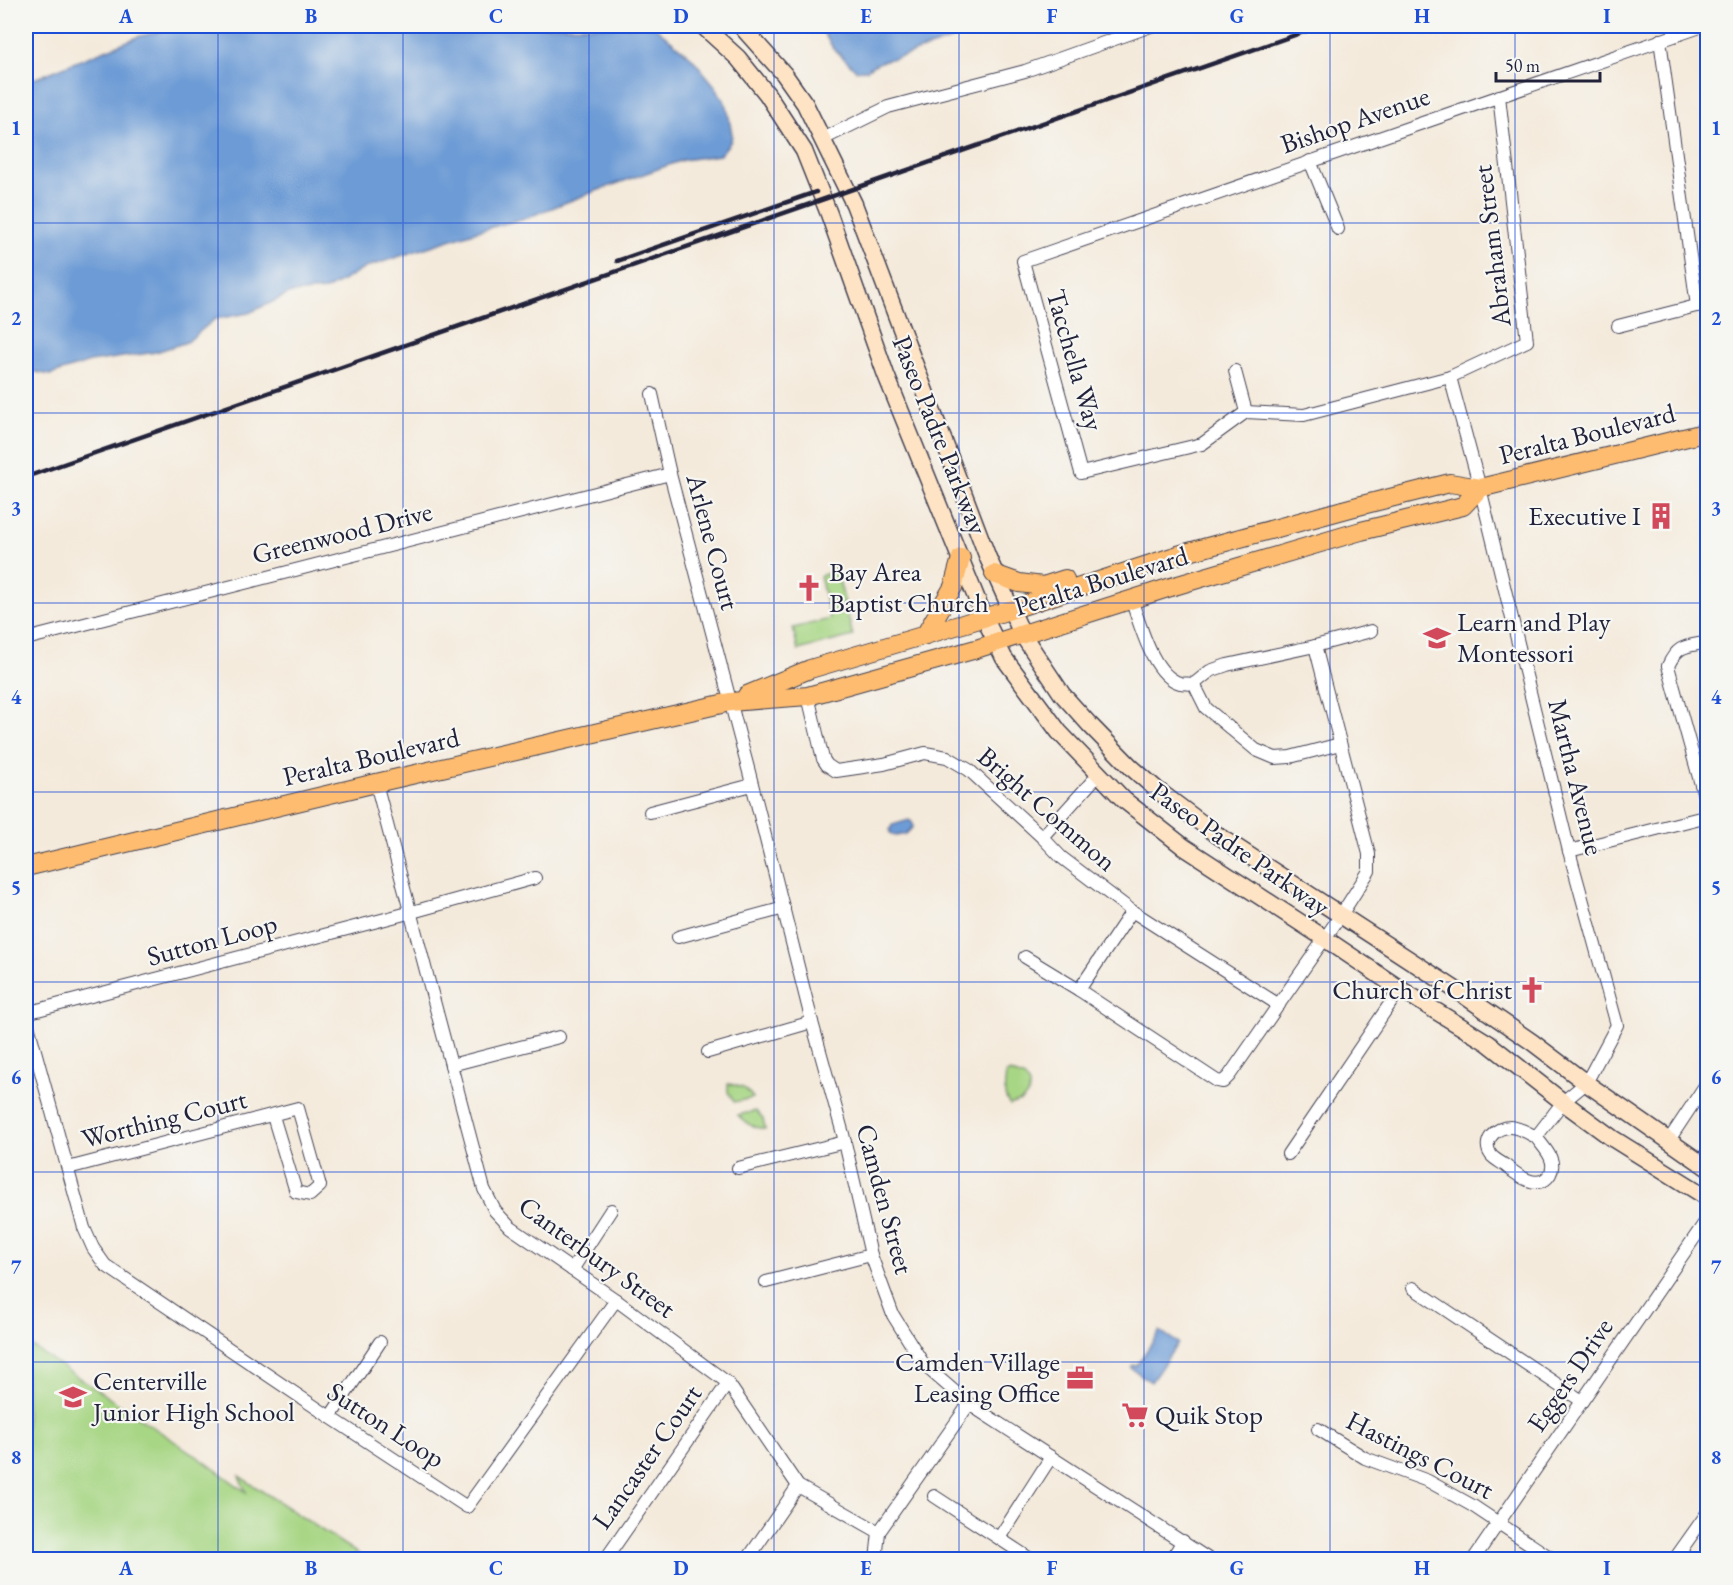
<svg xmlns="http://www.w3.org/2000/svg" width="1733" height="1585" font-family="'EB Garamond',serif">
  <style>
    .green { fill: #a7d684; stroke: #647c60; stroke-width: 1.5 }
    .water { fill: #6d9bd5; stroke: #485e88; stroke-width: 1.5 }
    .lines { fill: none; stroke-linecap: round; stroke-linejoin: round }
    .street-casing { stroke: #424053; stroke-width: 14 }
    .secondary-casing { stroke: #424053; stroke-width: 19 }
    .primary-casing { stroke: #424053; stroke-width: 20 }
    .street { stroke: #fff; stroke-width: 12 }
    .secondary { stroke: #fee4c5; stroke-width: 16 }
    .primary { stroke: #fdbc6f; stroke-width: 18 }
    .rail { stroke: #22223b; stroke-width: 4.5 }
    .grid { fill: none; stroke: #1d4ed8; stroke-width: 1.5; stroke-opacity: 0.55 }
    .labels { text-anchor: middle; stroke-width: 4.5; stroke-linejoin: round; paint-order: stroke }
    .street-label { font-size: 27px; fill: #22223b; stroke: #f6f6f2 }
    .poi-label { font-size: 27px; fill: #22223b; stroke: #f6f6f2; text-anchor: start }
    .neatline { fill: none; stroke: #1d4ed8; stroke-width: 2 }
    .grid-label { font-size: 20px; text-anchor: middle; font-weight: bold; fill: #1d4ed8 }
  </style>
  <rect width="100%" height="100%" fill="#f6f6f2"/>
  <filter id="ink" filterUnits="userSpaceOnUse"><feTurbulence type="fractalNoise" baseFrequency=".0167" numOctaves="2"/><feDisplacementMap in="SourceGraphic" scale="12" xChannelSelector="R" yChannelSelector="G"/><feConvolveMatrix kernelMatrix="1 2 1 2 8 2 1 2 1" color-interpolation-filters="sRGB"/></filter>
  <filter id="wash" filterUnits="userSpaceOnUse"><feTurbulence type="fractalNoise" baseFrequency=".008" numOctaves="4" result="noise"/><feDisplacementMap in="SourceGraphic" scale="24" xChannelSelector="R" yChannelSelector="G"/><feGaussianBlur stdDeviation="1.35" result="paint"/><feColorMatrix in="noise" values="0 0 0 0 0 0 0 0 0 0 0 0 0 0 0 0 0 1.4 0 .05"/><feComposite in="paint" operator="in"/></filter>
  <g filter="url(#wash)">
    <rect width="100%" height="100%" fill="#f4eadb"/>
    <g class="green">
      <path d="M836,568L853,636L798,650L793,628L830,619L820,576L832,572V569Z"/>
      <path d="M1010,1072L1025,1078L1029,1086V1094L1021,1101L1010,1105C1002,1097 1005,1084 1006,1074Z"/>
      <path d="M728,1084C739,1085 747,1088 753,1098L734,1102L728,1092Z"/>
      <path d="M756,1111L763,1119L765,1129C753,1128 745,1124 738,1115Z"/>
      <path d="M28,1344L201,1459L246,1492L239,1476L366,1559H26V1345Z"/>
    </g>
    <g class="water">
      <path d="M187,26H654L692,58L715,86L727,106L732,134L731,141L720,155L683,160L585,195L529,217L474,232L367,267L326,290L291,293L249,313L215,319L187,342L156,352L90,362L50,375L26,370V82L140,36Z"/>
      <path d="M819,26H991L903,56C891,59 877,61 867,70H856L833,48Z"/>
      <path d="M909,820L912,822L913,827L906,834L896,836L890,833V830L892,825Z"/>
      <path d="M1160,1331L1178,1343L1151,1382L1131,1368L1133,1365L1136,1366Z"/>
    </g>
  </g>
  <g filter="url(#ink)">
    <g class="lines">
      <defs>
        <g id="street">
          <path d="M1660,40L1697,306"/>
          <path d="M1499,96L1527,341L1450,377L1304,415L1246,412L1202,444L1081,473L1023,261L1703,26"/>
          <path d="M823,139L888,107L1025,71L1151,26"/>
          <path d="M1310,161L1338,229"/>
          <path d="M1618,326L1708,303"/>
          <path d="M1235,371L1246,412"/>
          <path d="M1450,377L1480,488L1569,851L1617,1025L1586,1083L1563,1102L1536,1137C1528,1133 1519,1127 1510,1127C1496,1127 1481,1141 1491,1155C1494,1159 1502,1163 1506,1166C1517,1175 1539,1192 1550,1174C1558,1160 1543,1147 1536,1137"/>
          <path d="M652,394L670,474L749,772L812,1022L843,1134L871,1255L893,1315L924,1365L969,1404L1210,1560"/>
          <path d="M1131,599C1140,623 1152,675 1180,683C1184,684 1189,683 1194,684"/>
          <path d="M26,639L670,474"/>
          <path d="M1708,642C1686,647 1678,644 1668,666L1708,810"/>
          <path d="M1194,684L1210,671L1227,665L1315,646L1371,631"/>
          <path d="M1194,684L1206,708L1256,750L1275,758L1290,757L1340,744"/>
          <path d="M808,696L823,759L827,765L836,771L884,764L925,753L947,757L969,770L1042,837L1061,857L1132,911L1279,1005"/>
          <path d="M376,783L484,1189L495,1211L510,1227L616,1300L728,1383L798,1486L879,1532"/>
          <path d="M650,812L752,785"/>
          <path d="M1042,837L1098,775"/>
          <path d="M1569,851L1708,816"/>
          <path d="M678,937L784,908"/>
          <path d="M1025,957L1079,990L1217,1081L1223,1082L1229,1076L1341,915L1369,871V854L1315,646"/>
          <path d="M1079,990L1132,911"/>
          <path d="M26,1013L412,912L535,878"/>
          <path d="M26,1018L84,1228L93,1248L105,1265L330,1417L467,1507L616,1300"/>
          <path d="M708,1052L812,1022"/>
          <path d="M451,1065L559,1037"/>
          <path d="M1669,1140L1708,1081"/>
          <path d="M1288,1154L1400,989"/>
          <path d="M68,1168L298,1108L320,1186L310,1195L296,1192L273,1116"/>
          <path d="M738,1168L845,1142"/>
          <path d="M572,1270L611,1210"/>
          <path d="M766,1282L871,1255"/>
          <path d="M1413,1288L1582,1401"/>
          <path d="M330,1417L380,1342"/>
          <path d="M1318,1429L1365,1458L1428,1481L1473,1506L1554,1560"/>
          <path d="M934,1496L1032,1560"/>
          <path d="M999,1538L1051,1457"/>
          <path d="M605,1560L728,1383"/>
          <path d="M747,1560L798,1486"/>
          <path d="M876,1560L879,1532L969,1404"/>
          <path d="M1171,1560L1183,1541"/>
          <path d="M1473,1560L1708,1218"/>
          <path d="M1674,1560L1708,1512"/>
        </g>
        <g id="secondary">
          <path d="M703,26L738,58L767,94L804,151L829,214L886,375L984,617L1004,658L1059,732L1124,800L1184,847L1324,938L1400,989L1488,1043L1563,1102L1612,1138L1708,1198"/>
          <path d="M741,26L784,74L805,104L854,204L988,558L1022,634L1062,694L1089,724L1131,767L1156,789L1216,834L1459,992L1532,1042L1586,1083L1708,1168"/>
        </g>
        <g id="primary">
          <path d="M994,574L1019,583L1043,586L1065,579"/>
          <path d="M925,635L953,587L961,558"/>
          <path d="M747,695L810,669L1010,610L1178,555L1354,507L1450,483L1480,488L1708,432"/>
          <path d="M26,867L376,783L730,702L808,696L976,649L1171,587L1361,531L1463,506L1480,488"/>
        </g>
      </defs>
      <use href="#street" class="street-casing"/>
      <use href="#secondary" class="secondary-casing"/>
      <use href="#primary" class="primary-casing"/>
      <use href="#street" class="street"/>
      <use href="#secondary" class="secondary"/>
      <use href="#primary" class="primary"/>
      <g class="rail">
        <path d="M617,261L816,192"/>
        <path d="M26,477L1321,26"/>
      </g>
    </g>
  </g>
  <path class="grid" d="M218,26V1560M403,26V1560M589,26V1560M774,26V1560M959,26V1560M1144,26V1560M1330,26V1560M1515,26V1560M26,223H1708M26,413H1708M26,603H1708M26,792H1708M26,982H1708M26,1172H1708M26,1362H1708"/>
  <defs>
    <symbol id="building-bare" viewBox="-9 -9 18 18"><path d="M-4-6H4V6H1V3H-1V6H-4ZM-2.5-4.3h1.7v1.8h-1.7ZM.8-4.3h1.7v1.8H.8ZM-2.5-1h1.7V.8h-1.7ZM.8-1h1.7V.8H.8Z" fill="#d1495b" stroke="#f6f6f2" stroke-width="2.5" paint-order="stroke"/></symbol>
    <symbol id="church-bare" viewBox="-9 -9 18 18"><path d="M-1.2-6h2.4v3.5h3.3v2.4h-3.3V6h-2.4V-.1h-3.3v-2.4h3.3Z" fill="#d1495b" stroke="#f6f6f2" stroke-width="2.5" paint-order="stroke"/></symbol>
    <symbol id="school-bare" viewBox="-9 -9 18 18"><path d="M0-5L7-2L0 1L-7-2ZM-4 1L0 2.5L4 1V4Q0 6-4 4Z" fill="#d1495b" stroke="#f6f6f2" stroke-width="2.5" paint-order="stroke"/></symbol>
    <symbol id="office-bare" viewBox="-9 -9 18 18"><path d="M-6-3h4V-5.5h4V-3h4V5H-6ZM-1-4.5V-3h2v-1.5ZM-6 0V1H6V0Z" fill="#d1495b" stroke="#f6f6f2" stroke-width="2.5" paint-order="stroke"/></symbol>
    <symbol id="supermarket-bare" viewBox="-9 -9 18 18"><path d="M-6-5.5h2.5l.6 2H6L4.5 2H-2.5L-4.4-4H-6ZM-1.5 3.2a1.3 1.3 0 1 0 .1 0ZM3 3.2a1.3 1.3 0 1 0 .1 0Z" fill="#d1495b" stroke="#f6f6f2" stroke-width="2.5" paint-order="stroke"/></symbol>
  </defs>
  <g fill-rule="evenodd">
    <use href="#building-bare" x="1642" y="497" width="38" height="38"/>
    <use href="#church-bare" x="790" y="569" width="38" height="38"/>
    <use href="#school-bare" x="1418" y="619" width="38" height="38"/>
    <use href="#church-bare" x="1513" y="971" width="38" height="38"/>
    <use href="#office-bare" x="1061" y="1359" width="38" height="38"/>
    <use href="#school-bare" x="54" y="1378" width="38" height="38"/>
    <use href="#supermarket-bare" x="1116" y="1396" width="38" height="38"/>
  </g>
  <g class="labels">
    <g class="street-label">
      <text transform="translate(1355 120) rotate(-19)" y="9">Bishop Avenue</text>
      <text transform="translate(1492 246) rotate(-97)" y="9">Abraham Street</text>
      <text transform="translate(1075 360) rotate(74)" y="9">Tacchella Way</text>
      <text transform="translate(1587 434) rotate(-14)" y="9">Peralta Boulevard</text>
      <text transform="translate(940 435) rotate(68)" y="9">Paseo Padre Parkway</text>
      <text transform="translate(342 533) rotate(-14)" y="9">Greenwood Drive</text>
      <text transform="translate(713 542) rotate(75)" y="9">Arlene Court</text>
      <text transform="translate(1101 581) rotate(-17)" y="9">Peralta Boulevard</text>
      <text transform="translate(371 757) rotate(-13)" y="9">Peralta Boulevard</text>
      <text transform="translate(1576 777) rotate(76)" y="9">Martha Avenue</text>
      <text transform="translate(1047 809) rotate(41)" y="9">Bright Common</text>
      <text transform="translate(1240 849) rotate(35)" y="9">Paseo Padre Parkway</text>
      <text transform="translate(212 940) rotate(-15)" y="9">Sutton Loop</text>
      <text transform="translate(164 1119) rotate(-14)" y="9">Worthing Court</text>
      <text transform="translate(885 1199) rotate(75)" y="9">Camden Street</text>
      <text transform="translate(597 1257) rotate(36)" y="9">Canterbury Street</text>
      <text transform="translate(1570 1375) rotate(-56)" y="9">Eggers Drive</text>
      <text transform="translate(386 1425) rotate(33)" y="9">Sutton Loop</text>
      <text transform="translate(1420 1455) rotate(27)" y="9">Hastings Court</text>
      <text transform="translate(647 1457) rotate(-55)" y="9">Lancaster Court</text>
    </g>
    <g class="poi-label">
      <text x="1641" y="525" text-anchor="end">Executive I</text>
      <text x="829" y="581">Bay Area<tspan x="829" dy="31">Baptist Church</tspan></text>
      <text x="1457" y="631">Learn and Play<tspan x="1457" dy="31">Montessori</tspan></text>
      <text x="1512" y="999" text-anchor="end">Church of Christ</text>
      <text x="1060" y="1371" text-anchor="end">Camden Village<tspan x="1060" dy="31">Leasing Office</tspan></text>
      <text x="93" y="1390">Centerville<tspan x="93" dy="31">Junior High School</tspan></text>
      <text x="1155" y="1424">Quik Stop</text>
    </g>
  </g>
  <rect width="1733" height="1585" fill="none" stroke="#f6f6f2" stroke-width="66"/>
  <path d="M1496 72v9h104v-9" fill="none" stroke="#22223b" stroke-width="3"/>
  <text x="1505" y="72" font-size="18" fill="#22223b" stroke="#f6f6f2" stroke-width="4.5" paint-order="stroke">50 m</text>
  <rect x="33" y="33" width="1667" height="1519" class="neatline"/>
  <g class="grid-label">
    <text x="126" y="23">A</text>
    <text x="311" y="23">B</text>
    <text x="496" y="23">C</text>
    <text x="681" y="23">D</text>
    <text x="866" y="23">E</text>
    <text x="1052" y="23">F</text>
    <text x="1237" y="23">G</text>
    <text x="1422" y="23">H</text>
    <text x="1607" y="23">I</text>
    <text x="16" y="135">1</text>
    <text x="1716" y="135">1</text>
    <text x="16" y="325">2</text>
    <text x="1716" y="325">2</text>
    <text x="16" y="515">3</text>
    <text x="1716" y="515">3</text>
    <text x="16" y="704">4</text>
    <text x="1716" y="704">4</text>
    <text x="16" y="894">5</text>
    <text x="1716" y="894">5</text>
    <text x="16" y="1084">6</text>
    <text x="1716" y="1084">6</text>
    <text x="16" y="1274">7</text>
    <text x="1716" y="1274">7</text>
    <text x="16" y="1464">8</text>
    <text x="1716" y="1464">8</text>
    <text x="126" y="1575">A</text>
    <text x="311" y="1575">B</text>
    <text x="496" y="1575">C</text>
    <text x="681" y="1575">D</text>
    <text x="866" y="1575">E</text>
    <text x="1052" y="1575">F</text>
    <text x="1237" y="1575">G</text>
    <text x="1422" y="1575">H</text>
    <text x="1607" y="1575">I</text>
  </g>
</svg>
